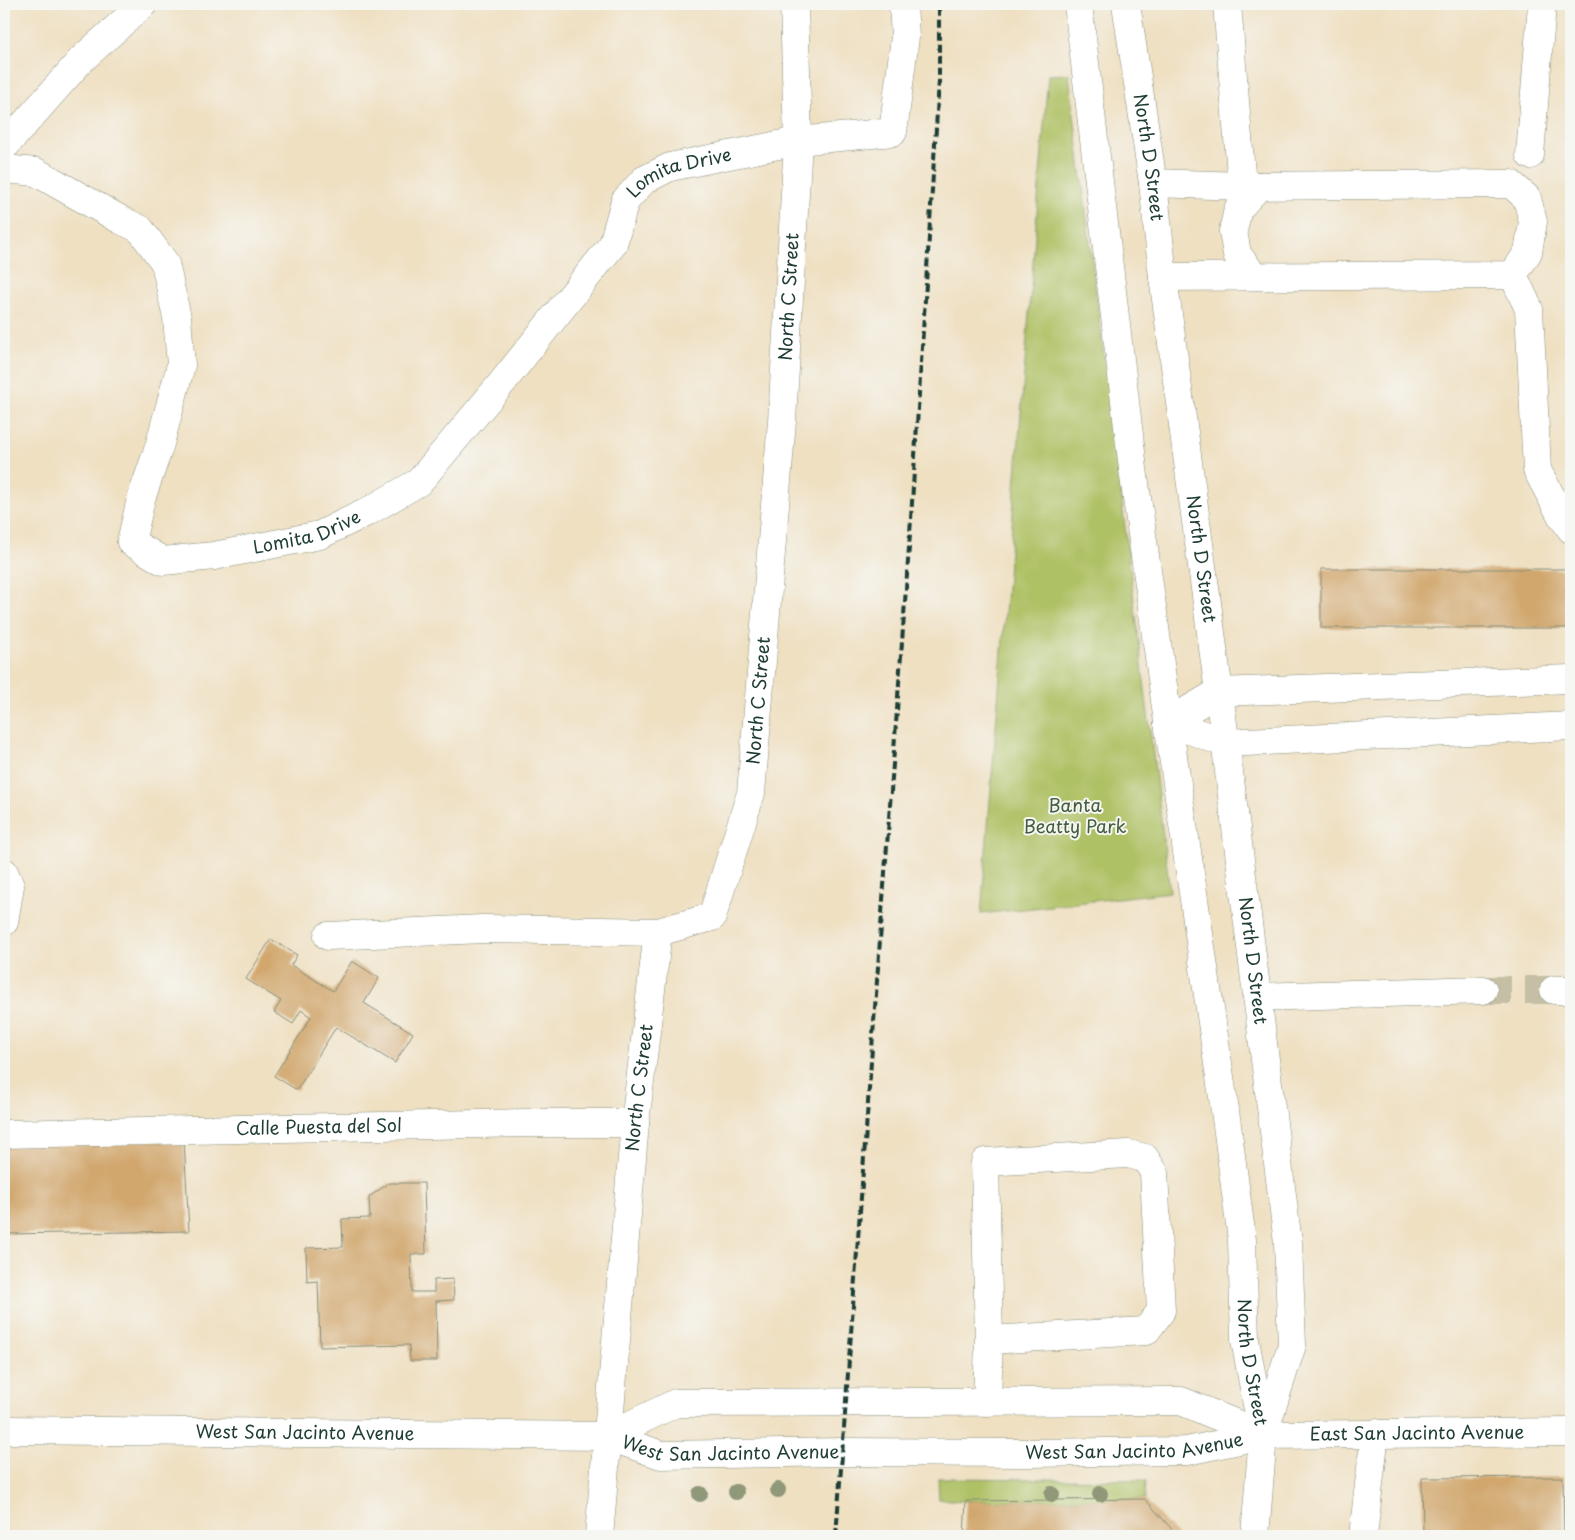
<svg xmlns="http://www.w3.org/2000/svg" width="1575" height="1540" font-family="'Playpen Sans',sans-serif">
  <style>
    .green { fill: #afc165; stroke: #677f4c }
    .building { fill: #d1a76e }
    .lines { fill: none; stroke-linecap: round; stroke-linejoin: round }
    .minor-tunnel { stroke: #c5bfa6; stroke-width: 28; stroke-dasharray: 28 14; stroke-linecap: butt }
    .minor-casing { stroke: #878e7b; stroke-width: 29 }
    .major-casing { stroke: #878e7b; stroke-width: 29 }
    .minor { stroke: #fff; stroke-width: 28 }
    .major { stroke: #fff; stroke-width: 28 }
    .rail { stroke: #1f3d34; stroke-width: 4; stroke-dasharray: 8 4; stroke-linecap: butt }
    .tree { fill: #90987a }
    .labels { text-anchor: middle; stroke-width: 4; stroke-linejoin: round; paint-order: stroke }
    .street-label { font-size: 18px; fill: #1f3d34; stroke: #f6f6f2 }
    .park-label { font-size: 18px; fill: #435e40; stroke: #f6f6f2 }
  </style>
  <rect width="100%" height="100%" fill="#f6f6f2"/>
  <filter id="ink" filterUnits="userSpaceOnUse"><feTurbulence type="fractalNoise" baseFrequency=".02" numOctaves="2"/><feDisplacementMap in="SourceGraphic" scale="10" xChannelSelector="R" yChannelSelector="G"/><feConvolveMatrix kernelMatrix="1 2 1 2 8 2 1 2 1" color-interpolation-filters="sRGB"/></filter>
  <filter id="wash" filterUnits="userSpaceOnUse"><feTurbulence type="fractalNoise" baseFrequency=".0096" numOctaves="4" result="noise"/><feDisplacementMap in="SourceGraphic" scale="20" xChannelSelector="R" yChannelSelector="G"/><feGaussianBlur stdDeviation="1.12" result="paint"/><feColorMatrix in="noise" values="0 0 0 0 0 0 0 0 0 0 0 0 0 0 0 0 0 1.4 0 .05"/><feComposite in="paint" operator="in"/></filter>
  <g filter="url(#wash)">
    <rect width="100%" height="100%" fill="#efe0c2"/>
    <g class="green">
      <path d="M1069,74L1170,892L981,914L1048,75Z"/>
      <path d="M938,1478L1146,1480L1145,1499L966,1501L939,1499Z"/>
    </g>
    <g id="blocks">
      <g class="building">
        <rect x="1321" y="569" width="250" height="59"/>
        <path d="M271,939L297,955L291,965L333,991L352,961L379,978L364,1003L413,1033L395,1063L336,1027L297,1090L274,1076L311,1017L301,1010L293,1024L274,1012L281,1001L246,979Z"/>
        <path d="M184,1140L189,1231L6,1234L4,1204V1143Z"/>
        <path d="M389,1183H424L426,1254H411L412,1292H434V1280L453,1279L454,1300L436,1301L437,1361H410L409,1345L320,1347L318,1281L307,1282L306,1248L343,1247L342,1219L370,1218L369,1197Z"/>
        <path d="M1563,1477L1564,1536H1423L1422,1478Z"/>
        <path d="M1145,1499L1178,1536H964L966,1501Z"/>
      </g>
    </g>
  </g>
  <g filter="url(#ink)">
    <use href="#blocks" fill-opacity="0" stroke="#878e7b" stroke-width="1"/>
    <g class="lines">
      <path class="minor-tunnel" d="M1483,990H1554"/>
      <defs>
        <g id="minor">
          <path d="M1227,4L1242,186"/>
          <path d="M4,147L81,60L143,4"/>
          <path d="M1530,155L1542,4"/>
          <path id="s1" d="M4,169L36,172L121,220L140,229L165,263L177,318L181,365L159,447L141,499L131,542L163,561L214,556L320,535L367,512L419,482L501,384L613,244L625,201L644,180L670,167L798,141L893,132L905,37L903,4"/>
          <path d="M1153,183L1242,186L1511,184L1527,198L1533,222L1528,252L1513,275L1163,277"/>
          <path d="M1513,275L1529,309L1537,470L1561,515L1571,529"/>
          <path d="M1254,276L1237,254L1233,231L1238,209L1259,186"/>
          <path d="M1219,692L1571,679"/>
          <path d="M1225,743L1571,726"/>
          <path d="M4,872L10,886L4,922"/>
          <path id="s2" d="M328,936L483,929L658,932L712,917L751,793L782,421L798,141L794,4"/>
          <path d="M1554,990H1571"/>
          <path d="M1257,997L1483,990"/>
          <path id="s3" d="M4,1134L526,1123H635"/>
          <path d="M987,1402L989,1340L1146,1331L1161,1311L1154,1172L1145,1158L1128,1154L985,1162L989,1340"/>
          <path id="s4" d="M4,1430L607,1436L661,1455L842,1452L1026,1453L1187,1451L1263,1435"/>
          <path d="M607,1436L676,1403L1181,1401L1263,1435"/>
          <path id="s5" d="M599,1536L635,1123L658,932"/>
          <path d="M1363,1536L1375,1433"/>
        </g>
        <g id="major">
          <path id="s6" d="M1078,4L1133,469L1168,722L1227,1125L1242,1240L1245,1340L1262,1431"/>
          <path id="s7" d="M1126,4L1153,183L1163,277L1219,692L1288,1243L1292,1345L1263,1435L1255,1536"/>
          <path d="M1168,722L1225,743"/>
          <path d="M1168,722L1219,692"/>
          <path id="s8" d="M1263,1435L1571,1432"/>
        </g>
      </defs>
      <use href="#minor" class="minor-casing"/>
      <use href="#major" class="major-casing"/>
      <use href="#minor" class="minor"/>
      <use href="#major" class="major"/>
      <path class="rail" d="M836,1536L910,534L939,81V4"/>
    </g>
    <g class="tree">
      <circle cx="778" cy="1490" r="8"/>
      <circle cx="736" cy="1492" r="8"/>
      <circle cx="700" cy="1494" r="8"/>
      <circle cx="1052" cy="1494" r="8"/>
      <circle cx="1100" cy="1494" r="8"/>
    </g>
  </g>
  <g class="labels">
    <g class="street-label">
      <text dy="6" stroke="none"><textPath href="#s7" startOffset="155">North D Street</textPath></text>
      <text dy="6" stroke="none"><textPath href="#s1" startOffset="1205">Lomita Drive</textPath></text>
      <text dy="6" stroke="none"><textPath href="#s2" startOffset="1014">North C Street</textPath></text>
      <text dy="6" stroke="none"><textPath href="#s1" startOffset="665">Lomita Drive</textPath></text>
      <text dy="6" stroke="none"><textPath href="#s7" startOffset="560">North D Street</textPath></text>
      <text dy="6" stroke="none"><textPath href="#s2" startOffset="609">North C Street</textPath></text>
      <text dy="6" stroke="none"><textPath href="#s7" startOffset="965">North D Street</textPath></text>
      <text dy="6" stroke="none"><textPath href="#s5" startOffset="450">North C Street</textPath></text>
      <text dy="6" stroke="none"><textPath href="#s3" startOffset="315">Calle Puesta del Sol</textPath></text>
      <text dy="6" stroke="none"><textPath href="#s6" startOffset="1370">North D Street</textPath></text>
      <text dy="6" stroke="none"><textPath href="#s4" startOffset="301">West San Jacinto Avenue</textPath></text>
      <text dy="6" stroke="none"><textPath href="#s8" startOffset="154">East San Jacinto Avenue</textPath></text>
      <text dy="6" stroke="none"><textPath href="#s4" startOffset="729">West San Jacinto Avenue</textPath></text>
      <text dy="6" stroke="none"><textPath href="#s4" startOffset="1134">West San Jacinto Avenue</textPath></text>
    </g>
    <g class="park-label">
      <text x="1075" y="812">Banta<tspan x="1075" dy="21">Beatty Park</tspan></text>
    </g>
  </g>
  <rect width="1575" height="1540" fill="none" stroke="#f6f6f2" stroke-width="20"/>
</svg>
